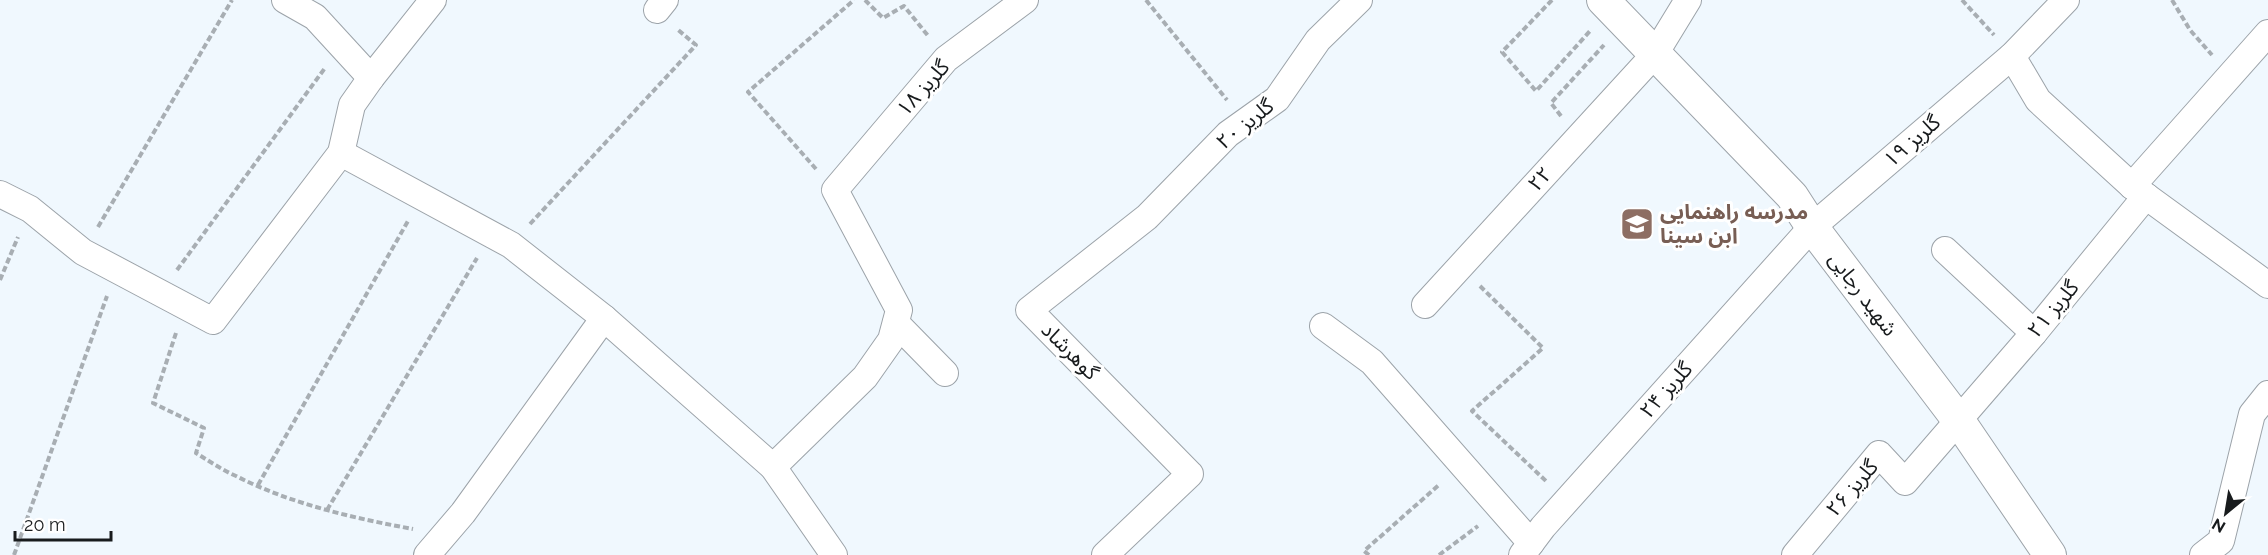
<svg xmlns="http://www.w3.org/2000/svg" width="2268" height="555" font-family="Raleway,'Noto Sans Arabic',sans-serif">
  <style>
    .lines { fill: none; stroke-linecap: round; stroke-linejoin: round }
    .minor-casing { stroke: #9ca3a9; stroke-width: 28 }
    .tertiary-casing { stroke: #9ca3a9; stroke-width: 34 }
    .path { stroke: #a8aeb3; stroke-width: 4; stroke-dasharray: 6 3; stroke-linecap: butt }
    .minor { stroke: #fff; stroke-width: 26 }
    .tertiary { stroke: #fff; stroke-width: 32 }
    .labels { text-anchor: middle; stroke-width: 6; stroke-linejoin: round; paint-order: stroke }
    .street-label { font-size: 21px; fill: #181b1d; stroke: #fff }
    .education-label { font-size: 21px; font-weight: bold; fill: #785e54; stroke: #fff; text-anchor: start }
  </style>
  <rect width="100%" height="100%" fill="#f0f8fe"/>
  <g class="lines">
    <defs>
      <g id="minor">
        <path d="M285,0L315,17L371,78"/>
        <path d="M657,10L665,0"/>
        <path d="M2012,56L2038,100L2132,186L2268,285"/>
        <path d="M341,153L511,245L604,318L773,467"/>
        <path d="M2132,186L2268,33"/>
        <path d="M0,194L30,209L83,252L213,321L341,153L352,105L371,78L433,0"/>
        <path d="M1945,250L2034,333"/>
        <path d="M1425,305L1655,54L1688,0"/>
        <path d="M896,323L945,373"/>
        <path d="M1323,326L1372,362L1531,543"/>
        <path d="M427,555L463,513L604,318"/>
        <path d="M834,555L773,467L865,377L891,340L899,310L835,190L946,59L1025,0"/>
        <path d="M1105,555L1190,474L1029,310L1147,217L1228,134L1277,99L1318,40L1359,0"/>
        <path d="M1522,555L1543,527L1812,227L2012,56L2066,0"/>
        <path d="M1795,555L1879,454L1905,482L2034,333L2146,196"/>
        <path d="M2203,555L2221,541L2252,414L2268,394"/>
      </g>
      <path id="tertiary" d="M1603,0L1792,196L1812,227L1959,421L2050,555"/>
    </defs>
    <use href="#minor" class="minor-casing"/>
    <use href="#tertiary" class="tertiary-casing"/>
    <g class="path">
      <path d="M865,0L883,18L904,6L929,37"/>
      <path d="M1146,0L1227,100"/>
      <path d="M1552,0L1502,52L1536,91L1590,31"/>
      <path d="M1962,0L1994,35"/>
      <path d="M2172,0L2190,30L2212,55"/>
      <path d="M1561,116L1551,103L1604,45"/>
      <path d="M816,169L748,92L854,0"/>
      <path d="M530,224L696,45L677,29"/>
      <path d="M98,227L232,0"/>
      <path d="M177,270L325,68"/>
      <path d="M0,280L18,237"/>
      <path d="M1480,286L1543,348L1472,411L1547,482"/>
      <path d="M176,333L153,403L204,428L196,453C209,461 222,470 236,476C291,504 353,518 413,529"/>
      <path d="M258,485L408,221"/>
      <path d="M327,510L477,258"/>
      <path d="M14,555L107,296"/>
      <path d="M1369,555L1364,551L1440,484"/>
      <path d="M1439,555L1478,526"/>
    </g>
    <use href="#minor" class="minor"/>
    <use href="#tertiary" class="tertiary"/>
  </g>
  <defs>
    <symbol id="school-square" viewBox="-11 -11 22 22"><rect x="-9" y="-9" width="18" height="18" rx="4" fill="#8d6e63" stroke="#fff"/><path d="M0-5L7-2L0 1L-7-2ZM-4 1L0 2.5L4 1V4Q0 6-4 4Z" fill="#fff"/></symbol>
  </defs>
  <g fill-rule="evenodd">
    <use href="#school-square" x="1618" y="205" width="38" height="38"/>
  </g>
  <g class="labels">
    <g class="street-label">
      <text transform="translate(923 88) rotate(-48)" y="7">گلریز ۱۸</text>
      <text transform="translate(1245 124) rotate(-39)" y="7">گلریز ۲۰</text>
      <text transform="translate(1912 141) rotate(-41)" y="7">گلریز ۱۹</text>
      <text transform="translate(1540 179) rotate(-47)" y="7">۲۲</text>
      <text transform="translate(1863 294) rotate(53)" y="7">شهید رجایی</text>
      <text transform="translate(2053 309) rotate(-50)" y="7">گلریز ۲۱</text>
      <text transform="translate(1070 351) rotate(45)" y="7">گوهرشاد</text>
      <text transform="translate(1666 390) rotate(-48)" y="7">گلریز ۲۴</text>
      <text transform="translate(1852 488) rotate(-49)" y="7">گلریز ۲۶</text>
    </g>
    <g class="education-label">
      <text x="1660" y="219">مدرسه راهنمایی<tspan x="1660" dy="24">ابن سینا</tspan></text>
    </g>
  </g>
  <g transform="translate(2226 513) rotate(210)" stroke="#ffffff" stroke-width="4.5" paint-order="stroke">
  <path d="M0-4.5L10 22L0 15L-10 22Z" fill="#181b1d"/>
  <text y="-9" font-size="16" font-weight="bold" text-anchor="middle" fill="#181b1d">N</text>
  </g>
  <path d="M15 531v9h96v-9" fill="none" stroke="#181b1d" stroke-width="3"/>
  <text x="24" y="531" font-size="18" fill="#181b1d" stroke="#ffffff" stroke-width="4.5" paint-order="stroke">20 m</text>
</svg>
